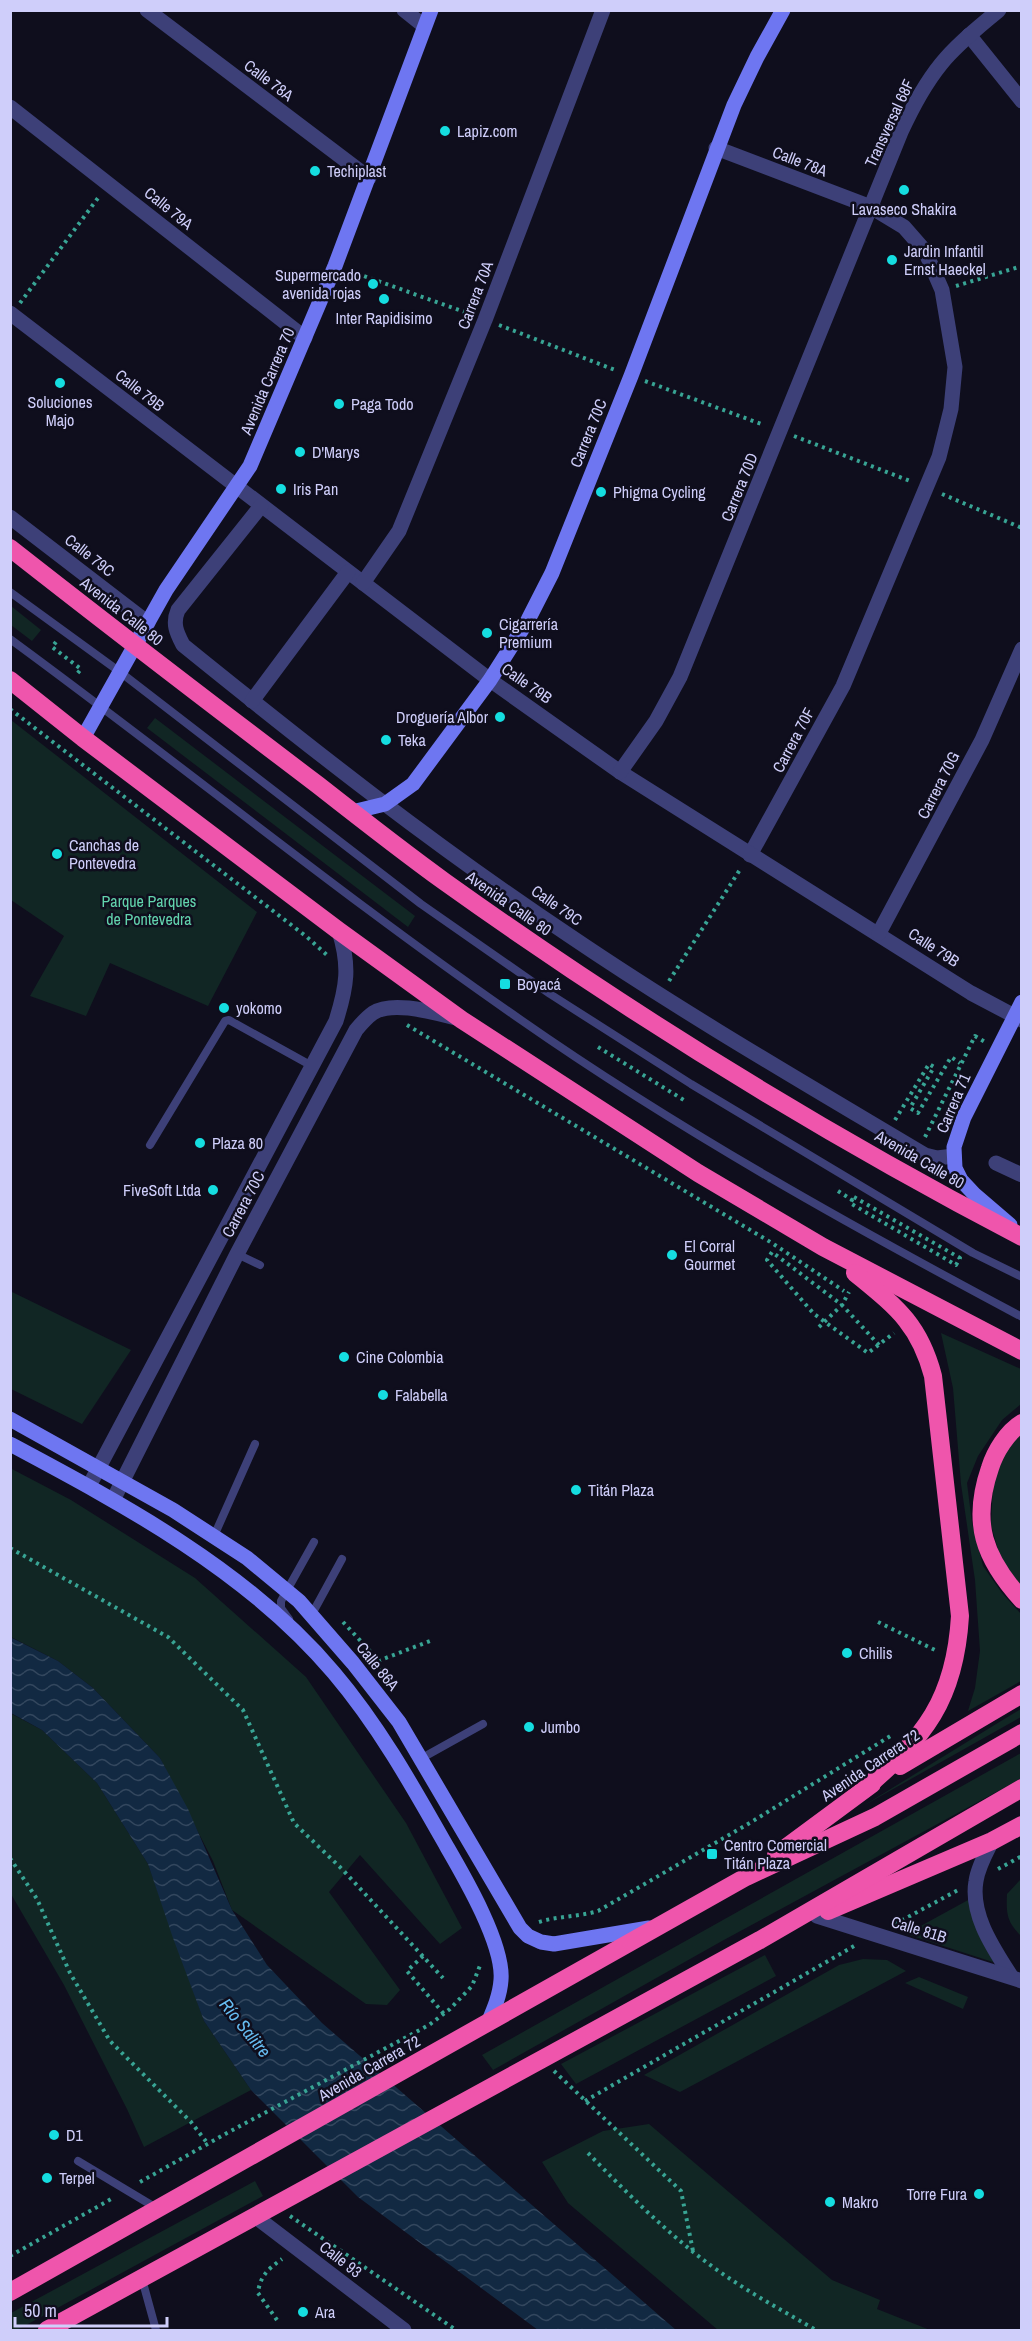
<svg xmlns="http://www.w3.org/2000/svg" width="1032" height="2341" font-family="'Archivo Narrow',sans-serif">
  <style>
    .green { fill: #112624 }
    .water { fill: url(#water-waves) }
    .lines { fill: none; stroke-linecap: round; stroke-linejoin: round }
    .path { stroke: #38a494; stroke-width: 4; stroke-dasharray: 3 4.5; stroke-linecap: butt }
    .lane { stroke: #3d4078; stroke-width: 8 }
    .street { stroke: #3d4078; stroke-width: 15 }
    .secondary { stroke: #6e76f1; stroke-width: 15 }
    .highway { stroke: #ef55ac; stroke-width: 18 }
    .poi-dot { fill: #15dde0; stroke: #0f0e1d; stroke-width: 2 }
    .labels { text-anchor: middle; stroke-width: 5; stroke-linejoin: round; paint-order: stroke }
    .street-label { font-size: 16px; fill: #cfcefa; stroke: #0f0e1d }
    .poi-label { font-size: 16px; fill: #cfcefa; stroke: #0f0e1d; text-anchor: start }
    .park-label { font-size: 16px; fill: #62d3ad; stroke: #0f0e1d }
    .water-label { font-size: 18px; font-style: italic; fill: #66bcf1; stroke: #0f0e1d }
  </style>
  <defs>
    <pattern id="water-waves" width="16" height="10" patternUnits="userSpaceOnUse" patternTransform="scale(1.5)"><rect width="16" height="10" fill="#122942"/><path d="M0 5q4-4 8 0t8 0" fill="none" stroke="#33475e"/></pattern>
  </defs>
  <rect width="100%" height="100%" fill="#0f0e1d"/>
  <g class="green">
    <path d="M11,606L41,630L32,641L11,625Z"/>
    <path d="M155,718L415,916L408,927L147,728Z"/>
    <path d="M11,720L257,912L208,1006L110,963L86,1016L30,996L64,936L11,900Z"/>
    <path d="M10,1291L131,1350L82,1424L11,1389Z"/>
    <path d="M941,1333L1021,1369V1404L1002,1420L978,1456L967,1483L972,1523L983,1566L1002,1593L1021,1614V1681L968,1711L975,1688L980,1651L975,1580L961,1484L953,1388Z"/>
    <path d="M1021,1434V1586L1001,1560L991,1525L993,1484L1004,1452Z"/>
    <path d="M10,1468L71,1500L195,1578L306,1677L406,1823L462,1928L440,1944L360,1855L329,1892L400,1990L387,2005L366,2004L232,1910L213,1861L160,1758L93,1688L58,1661L11,1637Z"/>
    <path d="M1021,1709V1717L863,1806L1001,1721Z"/>
    <path d="M10,1713L42,1730L97,1783L148,1864L204,2021L251,2090L144,2147L127,2109L64,1985L11,1894Z"/>
    <path d="M1021,1753V1778L1013,1783L722,1941L493,2070L482,2055Z"/>
    <path d="M1021,1879V1936C1007,1922 1006,1914 1007,1894Z"/>
    <path d="M970,1899L996,1963L906,1934Z"/>
    <path d="M765,1955L776,1976L576,2084L561,2064Z"/>
    <path d="M863,1959L887,1960L906,1971L680,2092L644,2075L839,1965Z"/>
    <path d="M919,1977L968,1997L963,2009L905,1983Z"/>
    <path d="M649,2124L832,2280L880,2300L877,2309L930,2330H718L568,2203L542,2162L603,2131Z"/>
    <path d="M255,2181L263,2196L17,2330H11V2313Z"/>
  </g>
  <path class="water" d="M10,1637L58,1661L93,1688L160,1758L188,1809L232,1910L267,1965L322,2023L676,2330H538L358,2197L251,2090L204,2021L173,1938L148,1864L97,1783L42,1730L11,1713Z"/>
  <g class="lines">
    <g class="path">
      <path d="M350,271L470,314"/>
      <path d="M956,286L1022,266"/>
      <path d="M20,303L98,198"/>
      <path d="M499,325L615,370"/>
      <path d="M645,381L764,425"/>
      <path d="M794,436L910,481"/>
      <path d="M942,494L1022,528"/>
      <path d="M56,642L52,647L81,669L77,674"/>
      <path d="M10,709L307,937L327,955"/>
      <path d="M669,981L741,868"/>
      <path d="M407,1025L772,1243L844,1291"/>
      <path d="M598,1047L687,1102"/>
      <path d="M895,1120L929,1064L934,1067L910,1108L918,1113L951,1057L960,1063"/>
      <path d="M925,1137L975,1036L985,1042"/>
      <path d="M838,1191L852,1200"/>
      <path d="M854,1197L960,1258L956,1265L850,1203Z"/>
      <path d="M819,1327L842,1305L849,1292"/>
      <path d="M879,1345L842,1305L772,1252L767,1260L814,1314L868,1353L894,1333"/>
      <path d="M10,1548L168,1637L243,1710L294,1823L342,1869L443,1978"/>
      <path d="M343,1622L369,1650L386,1674"/>
      <path d="M878,1622L937,1651"/>
      <path d="M378,1661L430,1641"/>
      <path d="M10,1858L37,1899L70,1973L110,2041L191,2122L208,2144"/>
      <path d="M998,1869L1022,1856"/>
      <path d="M539,1922C558,1916 578,1917 598,1911L753,1821L892,1735"/>
      <path d="M895,1924L960,1889"/>
      <path d="M423,1956L407,1971L444,2014"/>
      <path d="M554,2071L681,2191L693,2251"/>
      <path d="M585,2101L854,1946"/>
      <path d="M588,2153C621,2187 655,2221 692,2251C730,2282 774,2306 816,2330"/>
      <path d="M140,2182L227,2133L429,2025L450,2009L472,1986L481,1963"/>
      <path d="M290,2216L456,2330"/>
      <path d="M10,2256L113,2198"/>
      <path d="M277,2320L258,2293C260,2276 268,2269 282,2259"/>
    </g>
    <g class="lane">
      <path d="M10,592L120,672L421,904L550,994L691,1084L973,1253L1022,1277"/>
      <path d="M10,639C182,765 346,899 521,1020C680,1131 851,1226 1022,1317"/>
      <path d="M150,1145L225,1021L229,1020L312,1066"/>
      <path d="M237,1254L260,1265"/>
      <path d="M214,1536L255,1444"/>
      <path d="M312,1614L342,1559"/>
      <path d="M289,1619L281,1608V1601L314,1542"/>
      <path d="M422,1758L483,1724"/>
      <path d="M78,2161L158,2209"/>
      <path d="M142,2279L156,2330"/>
    </g>
    <g class="street">
      <path d="M147,10L369,178"/>
      <path d="M404,10L424,26"/>
      <path d="M969,35L1022,101"/>
      <path d="M10,107L305,338"/>
      <path d="M716,148L871,207L904,227L925,251L942,290L955,367L951,409L939,457L843,686L750,855"/>
      <path d="M10,313L490,680L620,772L971,993L1022,1020"/>
      <path d="M261,506L178,610C172,624 177,633 183,645C309,747 436,847 570,936C685,1014 806,1084 925,1155L937,1158L954,1156"/>
      <path d="M10,517L148,623"/>
      <path d="M363,583L399,531L485,320L603,10"/>
      <path d="M252,701L348,572"/>
      <path d="M620,772L656,721L680,677L901,132C912,108 924,85 941,64C957,44 979,27 999,10"/>
      <path d="M879,933L982,740L1022,649"/>
      <path d="M996,1163L1022,1175"/>
      <path d="M89,1486L336,1021C347,986 350,966 339,931"/>
      <path d="M113,1500L237,1254L356,1030C361,1024 366,1018 373,1013C393,1000 435,1013 456,1018"/>
      <path d="M992,1841C986,1853 978,1867 976,1881C970,1915 994,1949 1011,1976"/>
      <path d="M817,1916L1022,1981"/>
      <path d="M256,2217L404,2330"/>
    </g>
    <g class="secondary">
      <path d="M83,738L166,590L250,466L335,266L431,10"/>
      <path d="M352,812L385,804L413,784L490,680L528,620L552,573L631,376L734,105L757,57L783,10"/>
      <path d="M1010,1225L975,1195L961,1180L955,1168L954,1147L964,1117L1022,1002"/>
      <path d="M10,1419L173,1510L247,1558L299,1601L353,1663L399,1722L520,1928L528,1936L541,1942L554,1944L649,1928"/>
      <path d="M10,1444C126,1506 248,1571 334,1673C379,1726 413,1787 447,1847C465,1878 504,1945 501,1980C500,1995 494,2009 488,2023"/>
    </g>
    <g class="highway">
      <path d="M10,548C112,628 215,707 318,785C360,818 402,851 445,882C627,1012 823,1133 1022,1237"/>
      <path d="M10,680L83,738L339,931L462,1020L698,1173L823,1247L1022,1351"/>
      <path d="M855,1273C895,1306 919,1323 933,1376L960,1616C955,1700 925,1737 863,1790"/>
      <path d="M1022,1423C1007,1432 995,1452 990,1468C971,1523 984,1558 1022,1600"/>
      <path d="M900,1766L1022,1694"/>
      <path d="M776,1855L872,1784"/>
      <path d="M828,1911L992,1841L1022,1825"/>
      <path d="M10,2292L746,1877L875,1817L1022,1733"/>
      <path d="M47,2330L760,1940L1022,1788"/>
    </g>
  </g>
  <g class="poi-dot">
    <circle cx="445" cy="131" r="6"/>
    <circle cx="315" cy="171" r="6"/>
    <circle cx="904" cy="190" r="6"/>
    <circle cx="892" cy="260" r="6"/>
    <circle cx="373" cy="284" r="6"/>
    <circle cx="384" cy="299" r="6"/>
    <circle cx="60" cy="383" r="6"/>
    <circle cx="339" cy="404" r="6"/>
    <circle cx="300" cy="452" r="6"/>
    <circle cx="281" cy="489" r="6"/>
    <circle cx="601" cy="492" r="6"/>
    <circle cx="487" cy="633" r="6"/>
    <circle cx="500" cy="717" r="6"/>
    <circle cx="386" cy="740" r="6"/>
    <circle cx="57" cy="854" r="6"/>
    <rect x="499" y="978" width="12" height="12" rx="3"/>
    <circle cx="224" cy="1008" r="6"/>
    <circle cx="200" cy="1143" r="6"/>
    <circle cx="213" cy="1190" r="6"/>
    <circle cx="672" cy="1255" r="6"/>
    <circle cx="344" cy="1357" r="6"/>
    <circle cx="383" cy="1395" r="6"/>
    <circle cx="576" cy="1490" r="6"/>
    <circle cx="847" cy="1653" r="6"/>
    <circle cx="529" cy="1727" r="6"/>
    <rect x="706" y="1848" width="12" height="12" rx="3"/>
    <circle cx="54" cy="2135" r="6"/>
    <circle cx="47" cy="2178" r="6"/>
    <circle cx="979" cy="2194" r="6"/>
    <circle cx="830" cy="2202" r="6"/>
    <circle cx="303" cy="2312" r="6"/>
  </g>
  <g class="labels">
    <g class="street-label">
      <text transform="translate(269 80) rotate(37)" y="6">Calle 78A</text>
      <text transform="translate(889 123) rotate(-65)" y="6">Transversal 68F</text>
      <text transform="translate(800 161) rotate(21)" y="6">Calle 78A</text>
      <text transform="translate(169 208) rotate(39)" y="6">Calle 79A</text>
      <text transform="translate(475 295) rotate(-69)" y="6">Carrera 70A</text>
      <text transform="translate(267 381) rotate(-67)" y="6">Avenida Carrera 70</text>
      <text transform="translate(140 390) rotate(38)" y="6">Calle 79B</text>
      <text transform="translate(588 433) rotate(-68)" y="6">Carrera 70C</text>
      <text transform="translate(739 487) rotate(-68)" y="6">Carrera 70D</text>
      <text transform="translate(90 555) rotate(38)" y="6">Calle 79C</text>
      <text transform="translate(122 611) rotate(38)" y="6">Avenida Calle 80</text>
      <text transform="translate(527 683) rotate(35)" y="6">Calle 79B</text>
      <text transform="translate(793 740) rotate(-62)" y="6">Carrera 70F</text>
      <text transform="translate(938 785) rotate(-63)" y="6">Carrera 70G</text>
      <text transform="translate(509 903) rotate(35)" y="6">Avenida Calle 80</text>
      <text transform="translate(557 905) rotate(35)" y="6">Calle 79C</text>
      <text transform="translate(934 947) rotate(33)" y="6">Calle 79B</text>
      <text transform="translate(953 1103) rotate(-67)" y="6">Carrera 71</text>
      <text transform="translate(920 1159) rotate(30)" y="6">Avenida Calle 80</text>
      <text transform="translate(243 1204) rotate(-62)" y="6">Carrera 70C</text>
      <text transform="translate(378 1666) rotate(51)" y="6">Calle 86A</text>
      <text transform="translate(870 1765) rotate(-34)" y="6">Avenida Carrera 72</text>
      <text transform="translate(919 1929) rotate(17)" y="6">Calle 81B</text>
      <text transform="translate(369 2068) rotate(-30)" y="6">Avenida Carrera 72</text>
      <text transform="translate(341 2259) rotate(38)" y="6">Calle 93</text>
    </g>
    <g class="poi-label">
      <text x="457" y="137">Lapiz.com</text>
      <text x="327" y="177">Techiplast</text>
      <text x="904" y="215" text-anchor="middle">Lavaseco Shakira</text>
      <text x="904" y="257">Jardin Infantil<tspan x="904" dy="18">Ernst Haeckel</tspan></text>
      <text x="361" y="281" text-anchor="end">Supermercado<tspan x="361" dy="18">avenida rojas</tspan></text>
      <text x="384" y="324" text-anchor="middle">Inter Rapidisimo</text>
      <text x="60" y="408" text-anchor="middle">Soluciones<tspan x="60" dy="18">Majo</tspan></text>
      <text x="351" y="410">Paga Todo</text>
      <text x="312" y="458">D'Marys</text>
      <text x="293" y="495">Iris Pan</text>
      <text x="613" y="498">Phigma Cycling</text>
      <text x="499" y="630">Cigarrería<tspan x="499" dy="18">Premium</tspan></text>
      <text x="488" y="723" text-anchor="end">Droguería Albor</text>
      <text x="398" y="746">Teka</text>
      <text x="69" y="851">Canchas de<tspan x="69" dy="18">Pontevedra</tspan></text>
      <text x="517" y="990">Boyacá</text>
      <text x="236" y="1014">yokomo</text>
      <text x="212" y="1149">Plaza 80</text>
      <text x="201" y="1196" text-anchor="end">FiveSoft Ltda</text>
      <text x="684" y="1252">El Corral<tspan x="684" dy="18">Gourmet</tspan></text>
      <text x="356" y="1363">Cine Colombia</text>
      <text x="395" y="1401">Falabella</text>
      <text x="588" y="1496">Titán Plaza</text>
      <text x="859" y="1659">Chilis</text>
      <text x="541" y="1733">Jumbo</text>
      <text x="724" y="1851">Centro Comercial<tspan x="724" dy="18">Titán Plaza</tspan></text>
      <text x="66" y="2141">D1</text>
      <text x="59" y="2184">Terpel</text>
      <text x="967" y="2200" text-anchor="end">Torre Fura</text>
      <text x="842" y="2208">Makro</text>
      <text x="315" y="2318">Ara</text>
    </g>
    <g class="park-label">
      <text x="149" y="907">Parque Parques<tspan x="149" dy="18">de Pontevedra</tspan></text>
    </g>
    <g class="water-label">
      <text transform="translate(245 2028) rotate(51)" y="6">Río Salitre</text>
    </g>
  </g>
  <rect width="1032" height="2341" fill="none" stroke="#cfcefa" stroke-width="24"/>
  <path d="M15 2317v9h152v-9" fill="none" stroke="#cfcefa" stroke-width="3"/>
  <text x="24" y="2317" font-size="18" fill="#cfcefa" stroke="#0f0e1d" stroke-width="4.5" paint-order="stroke">50 m</text>
</svg>
